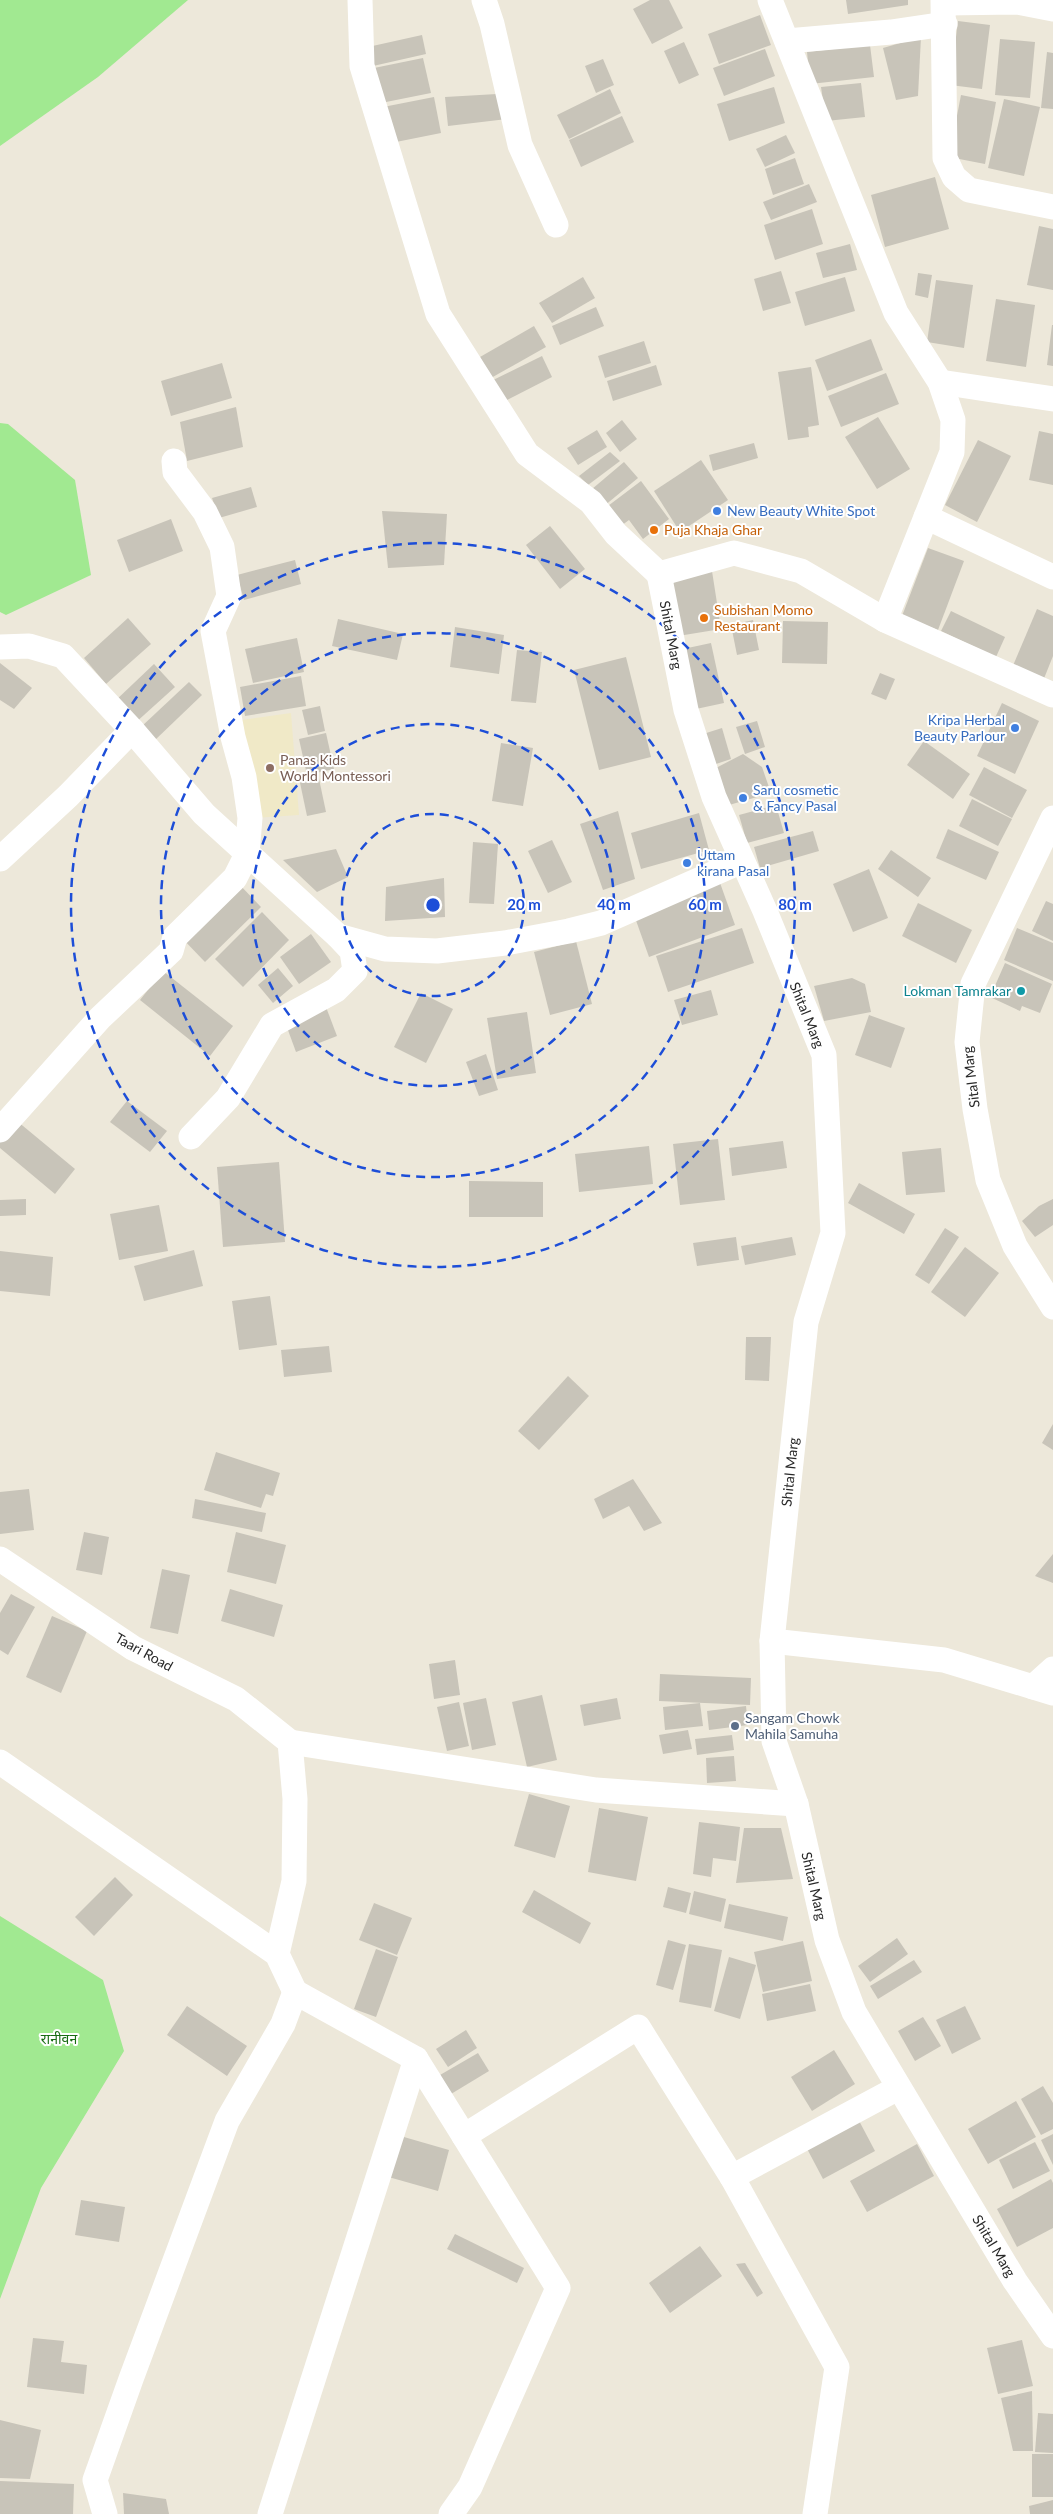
<svg xmlns="http://www.w3.org/2000/svg" width="1053" height="2514" font-family="Lato,'Noto Sans Devanagari',sans-serif">
  <style>
    .education { fill: #f0e9c7 }
    .green { fill: #a1e991 }
    .building { fill: #c8c4b9 }
    .lines { fill: none; stroke-linecap: round; stroke-linejoin: round }
    .minor { stroke: #fff; stroke-width: 25 }
    .ring { fill: none; stroke: #1d4ed8; stroke-width: 2.5; stroke-dasharray: 9 6 }
    .shop-dot { fill: #3f7fe0; stroke: #fff; stroke-width: 2 }
    .food-dot { fill: #e8710a; stroke: #fff; stroke-width: 2 }
    .education-dot { fill: #8d6e63; stroke: #fff; stroke-width: 2 }
    .culture-dot { fill: #0f9aa8; stroke: #fff; stroke-width: 2 }
    .service-dot { fill: #5c6f8a; stroke: #fff; stroke-width: 2 }
    .labels { text-anchor: middle; stroke-width: 4; stroke-linejoin: round; paint-order: stroke }
    .shop-label { font-size: 14px; fill: #366cbe; stroke: #fff; text-anchor: start }
    .food-label { font-size: 14px; fill: #c56008; stroke: #fff; text-anchor: start }
    .street-label { font-size: 14px; fill: #292929; stroke: #fff }
    .education-label { font-size: 14px; fill: #785e54; stroke: #fff; text-anchor: start }
    .culture-label { font-size: 14px; fill: #0d838f; stroke: #fff; text-anchor: end }
    .service-label { font-size: 14px; fill: #4e5e75; stroke: #fff; text-anchor: start }
    .park-label { font-size: 14px; fill: #186c14; stroke: #fff }
    .centre { fill: #1d4ed8; stroke: #fff; stroke-width: 2.5 }
    .ring-label { font-size: 15px; text-anchor: middle; font-weight: bold; fill: #1d4ed8; stroke: #fff; stroke-width: 4; stroke-linejoin: round; paint-order: stroke }
  </style>
  <rect width="100%" height="100%" fill="#ede8da"/>
  <path class="education" d="M291,713L299,815L255,818L235,721Z"/>
  <g class="green">
    <path d="M0,0H188L98,77L0,146Z"/>
    <path d="M0,423L8,424L75,480L91,575L6,615L0,612Z"/>
    <path d="M0,1916L103,1980L124,2051L41,2188L0,2299Z"/>
  </g>
  <g class="building">
    <path d="M650,0H669L683,28L652,44L633,9Z"/>
    <path d="M846,0H908V5L848,14Z"/>
    <path d="M760,15L771,45L719,64L708,34Z"/>
    <path d="M958,21L990,25L982,89L950,85Z"/>
    <path d="M422,35L426,54L373,66L368,47Z"/>
    <path d="M921,37L918,96L896,100L883,48Z"/>
    <path d="M1000,39L1035,42L1030,98L995,95Z"/>
    <path d="M684,42L699,75L679,84L664,51Z"/>
    <path d="M870,45L874,77L810,84L807,52Z"/>
    <path d="M765,49L775,76L724,96L713,68Z"/>
    <path d="M1047,52L1053,53V109L1041,108Z"/>
    <path d="M423,58L431,93L381,103L374,68Z"/>
    <path d="M603,59L614,85L596,93L585,66Z"/>
    <path d="M861,83L865,117L826,121L821,87Z"/>
    <path d="M774,87L785,123L729,141L717,104Z"/>
    <path d="M610,89L621,113L569,139L557,115Z"/>
    <path d="M497,94L507,119L448,126L445,97Z"/>
    <path d="M961,95L996,102L985,164L949,157Z"/>
    <path d="M434,97L441,133L386,144L378,108Z"/>
    <path d="M1004,99L1040,107L1024,176L988,168Z"/>
    <path d="M622,116L634,142L581,167L569,140Z"/>
    <path d="M786,135L795,153L765,167L756,149Z"/>
    <path d="M795,158L804,184L773,195L765,169Z"/>
    <path d="M935,177L949,229L885,247L871,195Z"/>
    <path d="M809,184L817,202L771,220L763,202Z"/>
    <path d="M812,209L823,244L775,260L764,225Z"/>
    <path d="M1039,226L1053,229V290L1027,285Z"/>
    <path d="M850,244L857,270L823,278L816,253Z"/>
    <path d="M781,271L791,303L763,311L754,279Z"/>
    <path d="M918,273L932,275L928,298L915,295Z"/>
    <path d="M583,277L595,298L552,323L539,303Z"/>
    <path d="M845,277L855,311L805,326L795,292Z"/>
    <path d="M936,280L973,285L964,348L927,342Z"/>
    <path d="M996,299L1035,305L1026,367L986,361Z"/>
    <path d="M596,307L604,326L560,345L552,326Z"/>
    <path d="M1052,325H1053V366L1047,365Z"/>
    <path d="M534,326L546,347L491,378L480,357Z"/>
    <path d="M871,339L883,370L827,391L815,360Z"/>
    <path d="M644,341L651,363L605,378L598,356Z"/>
    <path d="M542,356L552,377L497,405L487,383Z"/>
    <path d="M222,363L232,398L171,416L161,381Z"/>
    <path d="M656,365L662,385L613,401L607,381Z"/>
    <path d="M811,367L819,425L808,427L809,437L788,440L778,372Z"/>
    <path d="M886,373L899,404L841,427L828,396Z"/>
    <path d="M236,407L243,447L187,461L180,422Z"/>
    <path d="M878,417L910,469L877,489L845,437Z"/>
    <path d="M622,420L637,439L620,452L606,433Z"/>
    <path d="M597,430L607,447L578,465L567,448Z"/>
    <path d="M1039,431L1053,434V485L1029,480Z"/>
    <path d="M978,440L1011,456L977,522L945,505Z"/>
    <path d="M754,443L758,458L713,471L709,455Z"/>
    <path d="M610,452L620,461L588,485L579,476Z"/>
    <path d="M701,460L728,500L680,532L654,491Z"/>
    <path d="M624,462L638,478L598,511L585,495Z"/>
    <path d="M641,481L669,519L643,539L629,520L614,531L600,512Z"/>
    <path d="M251,487L257,507L219,518L212,498Z"/>
    <path d="M382,511L447,514L444,565L388,568Z"/>
    <path d="M171,519L183,551L129,572L117,540Z"/>
    <path d="M550,526L585,569L560,589L526,545Z"/>
    <path d="M928,548L964,561L938,630L902,616Z"/>
    <path d="M295,560L301,584L244,600L237,575Z"/>
    <path d="M712,571L721,629L672,637L663,579Z"/>
    <path d="M1037,609L1053,616V656L1043,681L1012,668Z"/>
    <path d="M951,611L1005,637L996,657L941,631Z"/>
    <path d="M128,618L151,644L106,684L84,658Z"/>
    <path d="M338,619L403,634L397,660L332,646Z"/>
    <path d="M753,620L759,650L737,655L731,625Z"/>
    <path d="M783,621L828,622L827,664L782,663Z"/>
    <path d="M455,627L504,635L499,674L450,667Z"/>
    <path d="M297,638L304,672L253,683L245,649Z"/>
    <path d="M711,643L724,703L696,709L683,649Z"/>
    <path d="M517,650L542,652L536,703L511,701Z"/>
    <path d="M626,657L651,757L599,770L574,670Z"/>
    <path d="M0,663L32,688L14,709L0,700Z"/>
    <path d="M154,664L175,687L134,724L114,702Z"/>
    <path d="M880,673L895,679L886,700L871,694Z"/>
    <path d="M301,676L306,706L245,716L240,687Z"/>
    <path d="M189,682L202,695L154,741L141,727Z"/>
    <path d="M1002,703L1039,721L1015,774L977,756Z"/>
    <path d="M320,706L325,731L308,735L302,710Z"/>
    <path d="M757,721L765,747L745,754L736,727Z"/>
    <path d="M722,728L731,759L710,766L700,735Z"/>
    <path d="M326,733L334,769L307,775L299,739Z"/>
    <path d="M924,741L970,774L953,799L907,765Z"/>
    <path d="M501,743L533,748L523,806L492,801Z"/>
    <path d="M743,754L762,767L771,793L722,807L712,770Z"/>
    <path d="M984,767L1027,790L1012,818L969,795Z"/>
    <path d="M318,774L326,812L307,816L299,778Z"/>
    <path d="M972,799L1012,819L998,846L959,826Z"/>
    <path d="M776,805L784,833L747,843L739,815Z"/>
    <path d="M618,811L635,879L603,890L580,824Z"/>
    <path d="M699,813L709,850L641,869L631,833Z"/>
    <path d="M948,829L999,852L986,880L936,858Z"/>
    <path d="M813,831L819,851L760,868L754,847Z"/>
    <path d="M552,840L572,882L548,893L528,851Z"/>
    <path d="M473,842L498,844L494,904L469,903Z"/>
    <path d="M336,849L348,877L317,892L283,860Z"/>
    <path d="M891,850L931,878L918,897L878,869Z"/>
    <path d="M869,869L888,918L853,932L833,884Z"/>
    <path d="M444,878L445,917L385,921L386,887Z"/>
    <path d="M719,880L735,925L649,957L633,912Z"/>
    <path d="M236,881L261,907L205,962L180,936Z"/>
    <path d="M1046,901L1053,904V941L1032,931Z"/>
    <path d="M918,903L972,930L956,963L902,936Z"/>
    <path d="M262,912L289,940L243,987L215,959Z"/>
    <path d="M742,928L754,963L668,992L656,956Z"/>
    <path d="M1017,928L1053,943V981L1004,960Z"/>
    <path d="M311,934L331,962L299,984L280,957Z"/>
    <path d="M576,941L592,1004L550,1015L534,952Z"/>
    <path d="M1005,963L1052,984L1040,1013L1022,1006L1020,1011L990,997Z"/>
    <path d="M278,968L293,986L273,1003L258,985Z"/>
    <path d="M163,971L233,1026L210,1056L140,1000Z"/>
    <path d="M852,978L865,984L871,1012L824,1021L814,986Z"/>
    <path d="M711,990L718,1015L682,1025L674,1000Z"/>
    <path d="M421,993L453,1009L426,1063L394,1047Z"/>
    <path d="M326,1007L337,1036L296,1052L285,1022Z"/>
    <path d="M527,1012L536,1073L497,1079L487,1018Z"/>
    <path d="M869,1015L905,1028L891,1068L855,1055Z"/>
    <path d="M486,1054L498,1090L479,1096L466,1062Z"/>
    <path d="M127,1101L167,1131L150,1152L110,1122Z"/>
    <path d="M17,1121L75,1169L55,1194L0,1148V1142Z"/>
    <path d="M718,1139L725,1200L680,1205L673,1144Z"/>
    <path d="M783,1141L787,1168L732,1176L729,1148Z"/>
    <path d="M649,1146L653,1184L579,1192L575,1154Z"/>
    <path d="M941,1148L945,1192L906,1195L902,1152Z"/>
    <path d="M279,1162L285,1242L223,1247L217,1167Z"/>
    <path d="M469,1181L543,1182V1217H469Z"/>
    <path d="M859,1183L915,1214L904,1234L848,1203Z"/>
    <path d="M26,1199V1215L0,1216V1200Z"/>
    <path d="M1053,1199V1225L1035,1237L1022,1221L1039,1206Z"/>
    <path d="M159,1205L168,1251L119,1260L110,1214Z"/>
    <path d="M945,1228L959,1237L929,1284L915,1275Z"/>
    <path d="M736,1237L739,1260L697,1266L693,1243Z"/>
    <path d="M792,1237L796,1255L745,1265L741,1246Z"/>
    <path d="M965,1247L999,1273L965,1317L931,1292Z"/>
    <path d="M194,1250L203,1286L144,1301L134,1266Z"/>
    <path d="M0,1251L53,1257L50,1296L0,1291Z"/>
    <path d="M270,1296L277,1345L239,1350L232,1301Z"/>
    <path d="M746,1337H771L769,1381L745,1380Z"/>
    <path d="M329,1346L332,1372L284,1377L281,1350Z"/>
    <path d="M568,1376L589,1396L539,1450L518,1431Z"/>
    <path d="M1053,1424V1450L1042,1443Z"/>
    <path d="M216,1452L280,1473L273,1496L266,1494L261,1508L204,1490Z"/>
    <path d="M633,1479L662,1523L644,1531L629,1506L603,1519L594,1499Z"/>
    <path d="M29,1489L34,1530L0,1534V1492Z"/>
    <path d="M195,1499L266,1513L262,1532L192,1518Z"/>
    <path d="M84,1532L109,1537L102,1575L76,1570Z"/>
    <path d="M236,1532L286,1545L276,1584L227,1572Z"/>
    <path d="M1053,1554V1583L1035,1576Z"/>
    <path d="M162,1569L190,1575L178,1634L150,1628Z"/>
    <path d="M230,1589L283,1605L274,1637L221,1621Z"/>
    <path d="M11,1594L35,1607L8,1655L0,1650V1613Z"/>
    <path d="M52,1616L87,1631L61,1693L26,1677Z"/>
    <path d="M455,1660L460,1695L434,1699L429,1664Z"/>
    <path d="M660,1674L751,1678L750,1705L659,1701Z"/>
    <path d="M542,1695L557,1760L527,1767L512,1702Z"/>
    <path d="M486,1698L496,1745L472,1750L463,1703Z"/>
    <path d="M617,1698L621,1719L584,1726L580,1705Z"/>
    <path d="M459,1702L469,1746L447,1751L437,1707Z"/>
    <path d="M700,1703L703,1726L665,1730L663,1707Z"/>
    <path d="M746,1706L748,1725L709,1730L707,1711Z"/>
    <path d="M688,1730L692,1749L663,1754L659,1735Z"/>
    <path d="M732,1735L734,1750L697,1755L695,1739Z"/>
    <path d="M734,1756L736,1781L707,1783L706,1758Z"/>
    <path d="M529,1794L570,1806L555,1858L514,1846Z"/>
    <path d="M599,1808L648,1817L636,1881L588,1872Z"/>
    <path d="M699,1822L740,1827L736,1861L713,1858L711,1877L693,1874Z"/>
    <path d="M744,1828H781L793,1879L736,1883Z"/>
    <path d="M115,1877L133,1895L94,1936L75,1917Z"/>
    <path d="M668,1887L691,1893L686,1913L663,1907Z"/>
    <path d="M534,1890L591,1923L580,1944L522,1912Z"/>
    <path d="M694,1891L726,1899L721,1922L689,1914Z"/>
    <path d="M374,1903L412,1918L397,1955L359,1940Z"/>
    <path d="M729,1904L788,1917L783,1941L724,1928Z"/>
    <path d="M897,1938L908,1954L870,1982L858,1966Z"/>
    <path d="M668,1940L686,1945L673,1990L656,1985Z"/>
    <path d="M803,1941L812,1981L763,1992L754,1952Z"/>
    <path d="M689,1944L722,1950L711,2008L679,2002Z"/>
    <path d="M376,1949L398,1957L376,2017L354,2009Z"/>
    <path d="M729,1957L756,1965L740,2019L714,2011Z"/>
    <path d="M914,1960L922,1972L878,1999L870,1986Z"/>
    <path d="M810,1984L816,2011L767,2021L762,1994Z"/>
    <path d="M187,2006L247,2046L227,2076L167,2035Z"/>
    <path d="M965,2006L981,2039L952,2054L936,2020Z"/>
    <path d="M923,2017L941,2046L915,2061L898,2031Z"/>
    <path d="M466,2030L477,2048L448,2067L436,2049Z"/>
    <path d="M834,2050L855,2084L812,2111L791,2077Z"/>
    <path d="M478,2053L489,2071L451,2094L440,2075Z"/>
    <path d="M1043,2086L1053,2103V2129L1041,2135L1021,2099Z"/>
    <path d="M1016,2101L1036,2137L988,2164L968,2129Z"/>
    <path d="M856,2115L875,2151L823,2179L804,2143Z"/>
    <path d="M1053,2134V2165L1041,2140Z"/>
    <path d="M397,2135L449,2150L438,2191L385,2176Z"/>
    <path d="M1035,2142L1050,2171L1013,2189L999,2160Z"/>
    <path d="M917,2144L934,2176L867,2212L850,2181Z"/>
    <path d="M1051,2179L1053,2183V2228L1017,2247L997,2209Z"/>
    <path d="M81,2200L125,2207L119,2242L75,2235Z"/>
    <path d="M455,2234L524,2268L517,2283L447,2249Z"/>
    <path d="M700,2246L722,2276L670,2313L649,2283Z"/>
    <path d="M745,2263L763,2293L757,2297L736,2264Z"/>
    <path d="M33,2338L64,2341L61,2362L87,2365L84,2394L27,2387Z"/>
    <path d="M1022,2340L1033,2386L998,2394L987,2348Z"/>
    <path d="M1032,2391L1033,2451H1013L1001,2398Z"/>
    <path d="M1038,2413L1053,2414V2453L1035,2452Z"/>
    <path d="M0,2420L41,2430L30,2479L0,2478Z"/>
    <rect x="1032" y="2454" width="21" height="43"/>
    <path d="M0,2481L74,2484L73,2514H0Z"/>
    <path d="M123,2493L166,2499L169,2514H124Z"/>
    <path d="M1053,2500V2514H1030L1029,2506Z"/>
  </g>
  <g class="lines">
    <g class="minor">
      <path d="M360,0L362,66L438,314L527,454L591,502L616,534L659,574"/>
      <path d="M484,0L492,24L520,145L556,225"/>
      <path d="M770,0L896,313L940,382L953,420L952,452L885,620"/>
      <path d="M943,0L945,158L954,177L969,190L1053,207"/>
      <path d="M945,3L1017,2L1053,9"/>
      <path d="M787,41L891,32L945,24"/>
      <path d="M940,382L1053,399"/>
      <path d="M926,517L1053,577"/>
      <path d="M659,574L686,710L714,797L765,911L824,1055L833,1233L806,1322L772,1641L774,1741L796,1804L827,1940L854,2012L1015,2281L1053,2336"/>
      <path d="M659,574L734,553L801,571L885,620L1053,695"/>
      <path d="M0,647L29,646L63,656L132,730L204,814L338,936L385,949L437,951L505,943L569,931L601,923L742,861"/>
      <path d="M1053,818L973,984L967,1042L975,1109L988,1180L1015,1246L1053,1307"/>
      <path d="M0,859L68,796L132,730"/>
      <path d="M0,1130L100,1018L171,951L175,937L235,878L247,854L250,818L244,777L233,737L213,631L229,596L222,547L205,512L175,472L174,461"/>
      <path d="M191,1137L228,1098L272,1025L336,990L355,971L352,951L338,936"/>
      <path d="M0,1559L133,1648L236,1699L290,1742"/>
      <path d="M772,1641L944,1660L1053,1693"/>
      <path d="M1033,1687L1053,1669"/>
      <path d="M290,1742L596,1790L796,1804"/>
      <path d="M0,1762L277,1954L295,1992"/>
      <path d="M277,1954L294,1881L295,1799L290,1742"/>
      <path d="M732,2177L898,2088"/>
      <path d="M105,2514L95,2480L131,2379L227,2121L283,2024L295,1992L416,2059L464,2136L638,2027L732,2177L837,2367L815,2514"/>
      <path d="M270,2514L416,2059"/>
      <path d="M451,2514L470,2487L558,2288L464,2136"/>
    </g>
  </g>
  <g class="ring">
    <circle cx="433" cy="905" r="91"/>
    <circle cx="433" cy="905" r="181"/>
    <circle cx="433" cy="905" r="272"/>
    <circle cx="433" cy="905" r="362"/>
  </g>
  <g class="shop-dot">
    <circle cx="717" cy="511" r="5"/>
    <circle cx="1015" cy="728" r="5"/>
    <circle cx="743" cy="798" r="5"/>
    <circle cx="687" cy="863" r="5"/>
  </g>
  <g class="food-dot">
    <circle cx="654" cy="530" r="5"/>
    <circle cx="704" cy="618" r="5"/>
  </g>
  <circle class="education-dot" cx="270" cy="768" r="5"/>
  <circle class="culture-dot" cx="1021" cy="991" r="5"/>
  <circle class="service-dot" cx="735" cy="1726" r="5"/>
  <g class="labels">
    <g class="shop-label">
      <text x="727" y="516">New Beauty White Spot</text>
      <text x="1005" y="725" text-anchor="end">Kripa Herbal<tspan x="1005" dy="16">Beauty Parlour</tspan></text>
      <text x="753" y="795">Saru cosmetic<tspan x="753" dy="16">&amp; Fancy Pasal</tspan></text>
      <text x="697" y="860">Uttam<tspan x="697" dy="16">kirana Pasal</tspan></text>
    </g>
    <g class="food-label">
      <text x="664" y="535">Puja Khaja Ghar</text>
      <text x="714" y="615">Subishan Momo<tspan x="714" dy="16">Restaurant</tspan></text>
    </g>
    <g class="street-label">
      <text transform="translate(671 635) rotate(79)" y="5">Shital Marg</text>
      <text transform="translate(807 1015) rotate(68)" y="5">Shital Marg</text>
      <text transform="translate(971 1077) rotate(-97)" y="5">Sital Marg</text>
      <text transform="translate(790 1472) rotate(-84)" y="5">Shital Marg</text>
      <text transform="translate(144 1652) rotate(29)" y="5">Taari Road</text>
      <text transform="translate(814 1886) rotate(77)" y="5">Shital Marg</text>
      <text transform="translate(994 2246) rotate(59)" y="5">Shital Marg</text>
    </g>
    <g class="education-label">
      <text x="280" y="765">Panas Kids<tspan x="280" dy="16">World Montessori</tspan></text>
    </g>
    <g class="culture-label">
      <text x="1011" y="996">Lokman Tamrakar</text>
    </g>
    <g class="service-label">
      <text x="745" y="1723">Sangam Chowk<tspan x="745" dy="16">Mahila Samuha</tspan></text>
    </g>
    <g class="park-label">
      <text x="59" y="2044">रानीवन</text>
    </g>
  </g>
  <circle cx="433" cy="905" r="8" class="centre"/>
  <g class="ring-label">
    <text x="524" y="910">20 m</text>
    <text x="614" y="910">40 m</text>
    <text x="705" y="910">60 m</text>
    <text x="795" y="910">80 m</text>
  </g>
</svg>
